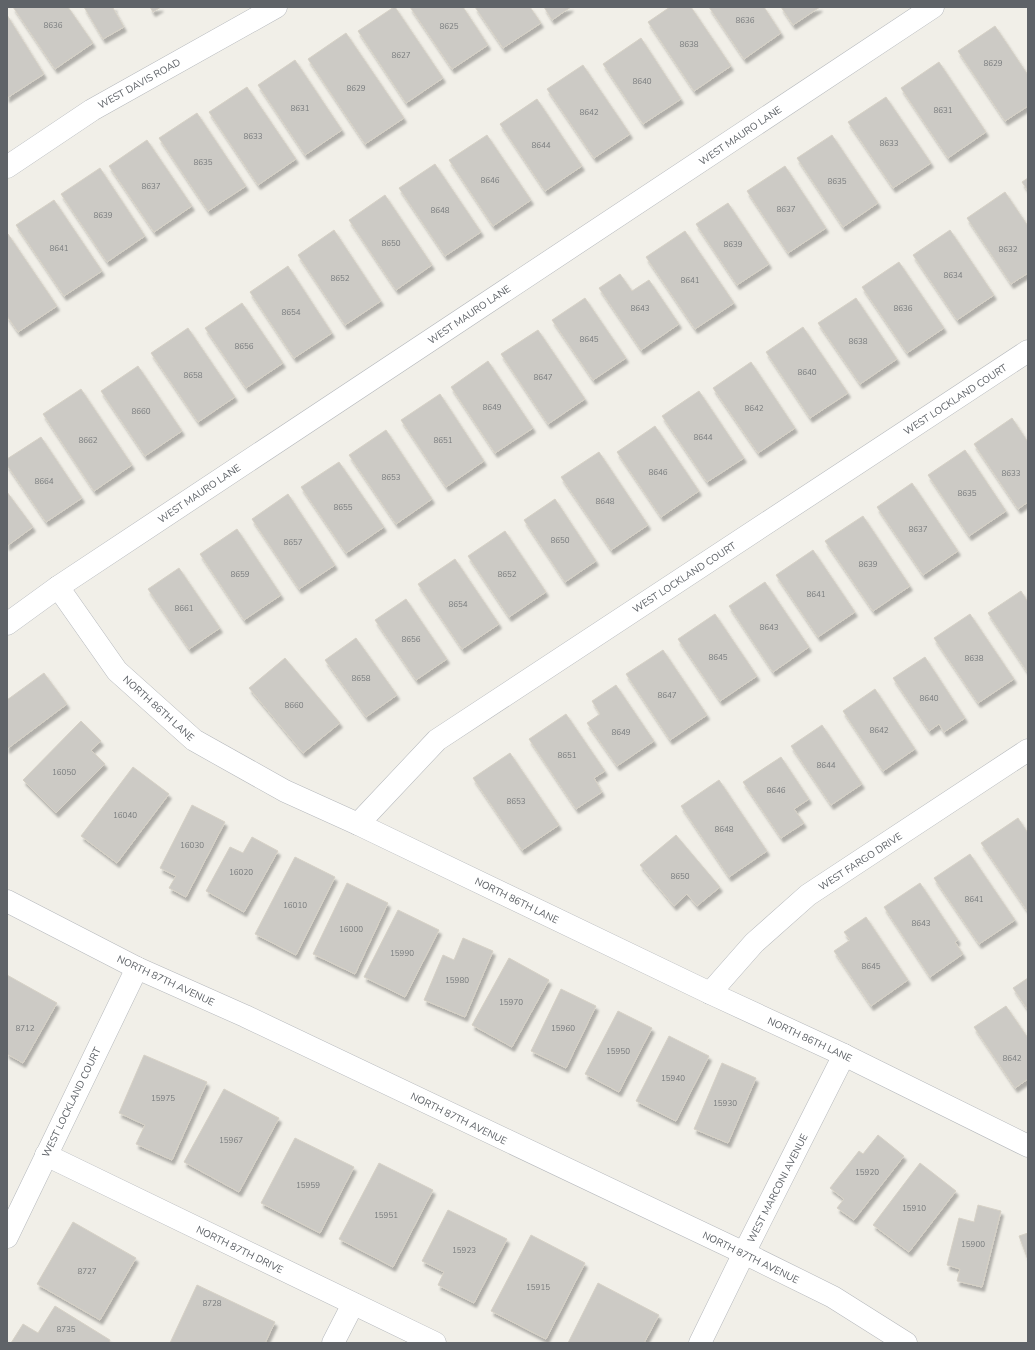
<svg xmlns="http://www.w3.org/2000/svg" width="1035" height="1350" font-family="'Nunito Sans',sans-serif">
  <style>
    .building { fill: #cccac5; stroke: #d6d1c6; filter: url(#shadow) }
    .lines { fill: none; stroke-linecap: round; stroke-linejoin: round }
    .street-casing { stroke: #b5b8bc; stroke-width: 23 }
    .street { stroke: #fff; stroke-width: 22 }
    .labels { text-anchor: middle; stroke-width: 4; stroke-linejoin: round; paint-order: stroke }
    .number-label { font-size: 8px; fill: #7a7d7f }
    .street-label { font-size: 10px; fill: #5f6368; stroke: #fff }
  </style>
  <defs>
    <filter id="shadow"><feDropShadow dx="2.5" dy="4.5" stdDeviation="1" flood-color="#0004"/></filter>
  </defs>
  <rect width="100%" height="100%" fill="#f1efe8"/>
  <g class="building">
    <path d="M13,7H68L93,43L55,69Z"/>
    <path d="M84,7H115L113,8L124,27L103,39Z"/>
    <path d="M150,7H161L153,12Z"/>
    <path d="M394,7H395L443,78L406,103L358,31Z"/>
    <path d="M410,7H463L488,45L452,69Z"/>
    <path d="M475,7H530L541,23L503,48Z"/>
    <path d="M544,7H571L552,20Z"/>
    <path d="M670,7H691L731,66L694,91L648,22Z"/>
    <path d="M709,7H764L781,33L744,59Z"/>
    <path d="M781,7H820L793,25Z"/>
    <path d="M7,15L44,74L7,98Z"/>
    <path d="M995,26L1028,75V106L1005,121L958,51Z"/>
    <path d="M346,33L404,118L365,144L308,59Z"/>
    <path d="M641,38L681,99L643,124L603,64Z"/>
    <path d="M295,60L342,130L305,155L258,85Z"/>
    <path d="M939,62L986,132L948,158L901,88Z"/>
    <path d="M583,65L630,134L594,158L547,89Z"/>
    <path d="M247,87L296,159L258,185L209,112Z"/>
    <path d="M886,97L931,163L893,188L848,122Z"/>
    <path d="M537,99L582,166L545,191L500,124Z"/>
    <path d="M197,113L246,186L208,211L159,138Z"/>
    <path d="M487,135L531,200L493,226L449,160Z"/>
    <path d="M832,135L878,203L843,227L797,158Z"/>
    <path d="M147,140L192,206L154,232L109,166Z"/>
    <path d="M435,164L481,232L445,256L399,188Z"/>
    <path d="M785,166L826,228L788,253L747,191Z"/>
    <path d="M100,168L145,236L107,262L61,194Z"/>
    <path d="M1028,178V191L1022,182Z"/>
    <path d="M1005,192L1028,226V273L1011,284L967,218Z"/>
    <path d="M385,195L432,265L396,290L349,220Z"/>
    <path d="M54,200L102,271L64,296L16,225Z"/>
    <path d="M728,203L769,264L737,285L696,224Z"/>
    <path d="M334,230L381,301L345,325L298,255Z"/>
    <path d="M950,230L994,295L957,320L913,255Z"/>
    <path d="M685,231L734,303L695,329L646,257Z"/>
    <path d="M8,234L57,306L18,332L7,316V235Z"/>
    <path d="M899,262L944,328L907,353L862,287Z"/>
    <path d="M288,266L332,333L294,358L250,292Z"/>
    <path d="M620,274L632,291L649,280L679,324L641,350L599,288Z"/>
    <path d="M585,298L626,358L593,380L552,320Z"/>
    <path d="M856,298L897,359L860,384L818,323Z"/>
    <path d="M242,303L283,363L246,388L205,328Z"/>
    <path d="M803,327L848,393L810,418L766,352Z"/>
    <path d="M188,328L235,397L198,422L151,353Z"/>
    <path d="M538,330L585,399L548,424L501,354Z"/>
    <path d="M488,361L533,428L495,453L451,387Z"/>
    <path d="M751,362L795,428L758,453L713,388Z"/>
    <path d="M138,366L182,431L145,456L101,391Z"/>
    <path d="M81,389L132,465L94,491L43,414Z"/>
    <path d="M699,391L744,458L707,482L662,416Z"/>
    <path d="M440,394L484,461L446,487L401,420Z"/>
    <path d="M1012,418L1028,442V502L1018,509L974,444Z"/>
    <path d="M655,426L699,491L661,517L617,452Z"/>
    <path d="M386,430L432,499L396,524L349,455Z"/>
    <path d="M41,437L82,498L46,522L7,465V459Z"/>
    <path d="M965,450L1006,511L969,536L928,475Z"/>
    <path d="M599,452L648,525L611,550L561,477Z"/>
    <path d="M339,462L384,527L346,553L301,487Z"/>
    <path d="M912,483L958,551L923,575L877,507Z"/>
    <path d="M7,492L33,527L7,546Z"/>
    <path d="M288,494L335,565L299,589L252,519Z"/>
    <path d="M555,499L596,561L565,582L524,520Z"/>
    <path d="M863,516L910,586L873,611L825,541Z"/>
    <path d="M237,529L281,595L244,620L200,554Z"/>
    <path d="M505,531L546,592L509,617L468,556Z"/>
    <path d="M813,550L855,612L818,637L776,575Z"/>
    <path d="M455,559L499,624L462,649L418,584Z"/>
    <path d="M179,568L220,628L189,649L148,589Z"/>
    <path d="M765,582L809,647L773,672L729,606Z"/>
    <path d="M1021,591L1028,602V673L988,613Z"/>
    <path d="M406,599L447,659L416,680L375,620Z"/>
    <path d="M715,614L757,676L720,701L678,639Z"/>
    <path d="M970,614L1014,679L978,703L934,638Z"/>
    <path d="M356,638L397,695L366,717L325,660Z"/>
    <path d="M663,650L707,715L670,740L626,674Z"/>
    <path d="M925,657L965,718L944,732L939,724L929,731L893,678Z"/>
    <path d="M285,658L340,723L303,753L249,688Z"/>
    <path d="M44,673L67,704L7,749V700Z"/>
    <path d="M616,685L654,741L617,766L587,723L600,714L592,701Z"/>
    <path d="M875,689L915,749L883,771L843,711Z"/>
    <path d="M566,714L605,771L594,778L602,792L576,809L529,739Z"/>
    <path d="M81,721L101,741L91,750L105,764L56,813L23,780Z"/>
    <path d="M822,725L862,784L831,805L791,746Z"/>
    <path d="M510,753L559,825L522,850L473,778Z"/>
    <path d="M781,757L809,799L794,809L804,823L781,838L743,782Z"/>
    <path d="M133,767L169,794L117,863L81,836Z"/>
    <path d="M719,780L767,851L729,877L681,806Z"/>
    <path d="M192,805L225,822L186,897L169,888L176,876L160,868Z"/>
    <path d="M1018,818L1028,833V912L981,843Z"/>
    <path d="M676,835L720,887L697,906L687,894L674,906L640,865Z"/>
    <path d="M252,837L278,851L244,912L206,891L230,847L243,853Z"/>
    <path d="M970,854L1015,920L979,944L934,878Z"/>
    <path d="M295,857L335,877L296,955L255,934Z"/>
    <path d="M347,883L388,903L355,974L313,954Z"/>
    <path d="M920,883L958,940L955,942L963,954L930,977L884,907Z"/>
    <path d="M398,910L439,930L405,997L364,977Z"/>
    <path d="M866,917L908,980L871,1006L834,951L850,940L844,932Z"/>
    <path d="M463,938L493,951L465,1017L424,1000L443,955L454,960Z"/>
    <path d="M509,958L549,980L512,1047L472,1025Z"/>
    <path d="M7,975L57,1003L23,1063L7,1054Z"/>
    <path d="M1028,978V1010L1013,988Z"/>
    <path d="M561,989L596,1006L566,1068L531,1051Z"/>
    <path d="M1006,1006L1028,1038V1079L1015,1088L974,1027Z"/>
    <path d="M618,1011L652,1028L619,1092L585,1074Z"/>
    <path d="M669,1036L709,1056L676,1121L636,1101Z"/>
    <path d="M144,1055L207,1082L172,1160L136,1144L145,1125L119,1113Z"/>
    <path d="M722,1063L756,1078L728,1143L694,1129Z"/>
    <path d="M224,1089L279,1118L239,1192L184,1162Z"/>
    <path d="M878,1135L904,1156L854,1220L837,1208L844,1199L830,1188L859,1151L863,1154Z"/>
    <path d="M295,1138L354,1167L320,1233L261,1203Z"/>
    <path d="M379,1163L433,1190L393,1267L339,1239Z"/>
    <path d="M920,1163L956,1191L909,1252L873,1225Z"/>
    <path d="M978,1205L1001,1211L982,1287L957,1281L960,1269L947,1265L959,1218L974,1222Z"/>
    <path d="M448,1210L507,1239L474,1303L438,1285L444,1272L422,1261Z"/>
    <path d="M73,1222L136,1258L100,1320L37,1284Z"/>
    <path d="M1028,1233V1260L1019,1236Z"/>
    <path d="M531,1235L585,1263L546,1339L491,1311Z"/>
    <path d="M598,1283L659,1315L644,1343H568Z"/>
    <path d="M197,1285L275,1322L265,1343H170Z"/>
    <path d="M55,1306L110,1340L109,1343H11L23,1324L38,1333Z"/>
  </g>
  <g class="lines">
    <defs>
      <g id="street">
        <path d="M7,167L92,110L276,7"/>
        <path d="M58,587L117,671L194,740L285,791L358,824L710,993L844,1055L1028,1146"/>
        <path d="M7,624L58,587L933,7"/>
        <path d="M358,824L437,740L1028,351"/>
        <path d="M7,901L137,968L245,1016L744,1253L833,1297L906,1343"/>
        <path d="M710,993L754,943L808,895L1028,750"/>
        <path d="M46,1155L435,1343"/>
        <path d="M7,1237L137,968"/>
        <path d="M333,1343L353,1304"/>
        <path d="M700,1343L744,1253L844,1055"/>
      </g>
    </defs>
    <use href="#street" class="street-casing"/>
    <use href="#street" class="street"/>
  </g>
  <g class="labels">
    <g class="number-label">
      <text x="745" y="23">8636</text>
      <text x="53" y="28">8636</text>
      <text x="449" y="29">8625</text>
      <text x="689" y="47">8638</text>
      <text x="401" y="58">8627</text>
      <text x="993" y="66">8629</text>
      <text x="642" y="84">8640</text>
      <text x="356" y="91">8629</text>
      <text x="300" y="111">8631</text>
      <text x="943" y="113">8631</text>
      <text x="589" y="115">8642</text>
      <text x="253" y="139">8633</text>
      <text x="889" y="146">8633</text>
      <text x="541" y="148">8644</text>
      <text x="203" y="165">8635</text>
      <text x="490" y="183">8646</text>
      <text x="837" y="184">8635</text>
      <text x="151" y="189">8637</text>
      <text x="786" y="212">8637</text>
      <text x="440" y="213">8648</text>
      <text x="103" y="218">8639</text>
      <text x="391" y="246">8650</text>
      <text x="733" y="247">8639</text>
      <text x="59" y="251">8641</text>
      <text x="1008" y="252">8632</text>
      <text x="953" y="278">8634</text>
      <text x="340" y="281">8652</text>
      <text x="690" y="283">8641</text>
      <text x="640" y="311">8643</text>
      <text x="903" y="311">8636</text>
      <text x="291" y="315">8654</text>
      <text x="589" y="342">8645</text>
      <text x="858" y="344">8638</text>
      <text x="244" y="349">8656</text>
      <text x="807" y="375">8640</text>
      <text x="193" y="378">8658</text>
      <text x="543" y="380">8647</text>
      <text x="492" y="410">8649</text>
      <text x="754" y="411">8642</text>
      <text x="141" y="414">8660</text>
      <text x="703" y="440">8644</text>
      <text x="88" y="443">8662</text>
      <text x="443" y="443">8651</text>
      <text x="658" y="475">8646</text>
      <text x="1011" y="476">8633</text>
      <text x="391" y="480">8653</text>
      <text x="44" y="484">8664</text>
      <text x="967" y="496">8635</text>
      <text x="605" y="504">8648</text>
      <text x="343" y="510">8655</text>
      <text x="918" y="532">8637</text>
      <text x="560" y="543">8650</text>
      <text x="293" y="545">8657</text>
      <text x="868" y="567">8639</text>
      <text x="240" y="577">8659</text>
      <text x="507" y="577">8652</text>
      <text x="816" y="597">8641</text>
      <text x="458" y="607">8654</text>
      <text x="184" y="611">8661</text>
      <text x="769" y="630">8643</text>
      <text x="411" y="642">8656</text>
      <text x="718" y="660">8645</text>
      <text x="974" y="661">8638</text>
      <text x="361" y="681">8658</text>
      <text x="667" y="698">8647</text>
      <text x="929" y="701">8640</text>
      <text x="294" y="708">8660</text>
      <text x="879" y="733">8642</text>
      <text x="621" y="735">8649</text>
      <text x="567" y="758">8651</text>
      <text x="826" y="768">8644</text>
      <text x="64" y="775">16050</text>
      <text x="776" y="793">8646</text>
      <text x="516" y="804">8653</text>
      <text x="125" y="818">16040</text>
      <text x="724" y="832">8648</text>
      <text x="192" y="848">16030</text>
      <text x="241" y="875">16020</text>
      <text x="680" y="879">8650</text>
      <text x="974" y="902">8641</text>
      <text x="295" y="908">16010</text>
      <text x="921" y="926">8643</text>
      <text x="351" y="932">16000</text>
      <text x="402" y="956">15990</text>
      <text x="871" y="969">8645</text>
      <text x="457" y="983">15980</text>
      <text x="511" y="1005">15970</text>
      <text x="25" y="1031">8712</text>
      <text x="563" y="1031">15960</text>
      <text x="618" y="1054">15950</text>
      <text x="1012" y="1061">8642</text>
      <text x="673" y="1081">15940</text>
      <text x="163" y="1101">15975</text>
      <text x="725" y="1106">15930</text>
      <text x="231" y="1143">15967</text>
      <text x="867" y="1175">15920</text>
      <text x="308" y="1188">15959</text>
      <text x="914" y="1211">15910</text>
      <text x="386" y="1218">15951</text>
      <text x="973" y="1247">15900</text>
      <text x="464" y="1253">15923</text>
      <text x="87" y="1274">8727</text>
      <text x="538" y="1290">15915</text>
      <text x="212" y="1306">8728</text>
      <text x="66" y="1332">8735</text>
    </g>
    <g class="street-label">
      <text transform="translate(139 83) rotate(-29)" y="4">WEST DAVIS ROAD</text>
      <text transform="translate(740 135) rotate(-34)" y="4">WEST MAURO LANE</text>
      <text transform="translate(469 314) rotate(-34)" y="4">WEST MAURO LANE</text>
      <text transform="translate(955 399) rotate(-33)" y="4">WEST LOCKLAND COURT</text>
      <text transform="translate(199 493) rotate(-34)" y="4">WEST MAURO LANE</text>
      <text transform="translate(684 577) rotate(-33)" y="4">WEST LOCKLAND COURT</text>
      <text transform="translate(159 708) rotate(42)" y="4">NORTH 86TH LANE</text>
      <text transform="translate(860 861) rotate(-33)" y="4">WEST FARGO DRIVE</text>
      <text transform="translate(517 900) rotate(26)" y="4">NORTH 86TH LANE</text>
      <text transform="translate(166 980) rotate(25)" y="4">NORTH 87TH AVENUE</text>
      <text transform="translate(810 1039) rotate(25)" y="4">NORTH 86TH LANE</text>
      <text transform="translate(71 1102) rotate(-64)" y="4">WEST LOCKLAND COURT</text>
      <text transform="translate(459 1118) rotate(26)" y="4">NORTH 87TH AVENUE</text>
      <text transform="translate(777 1188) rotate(-63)" y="4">WEST MARCONI AVENUE</text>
      <text transform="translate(240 1249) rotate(26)" y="4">NORTH 87TH DRIVE</text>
      <text transform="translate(751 1257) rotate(26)" y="4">NORTH 87TH AVENUE</text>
    </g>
  </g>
  <rect width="1035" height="1350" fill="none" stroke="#5f6368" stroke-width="16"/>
</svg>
